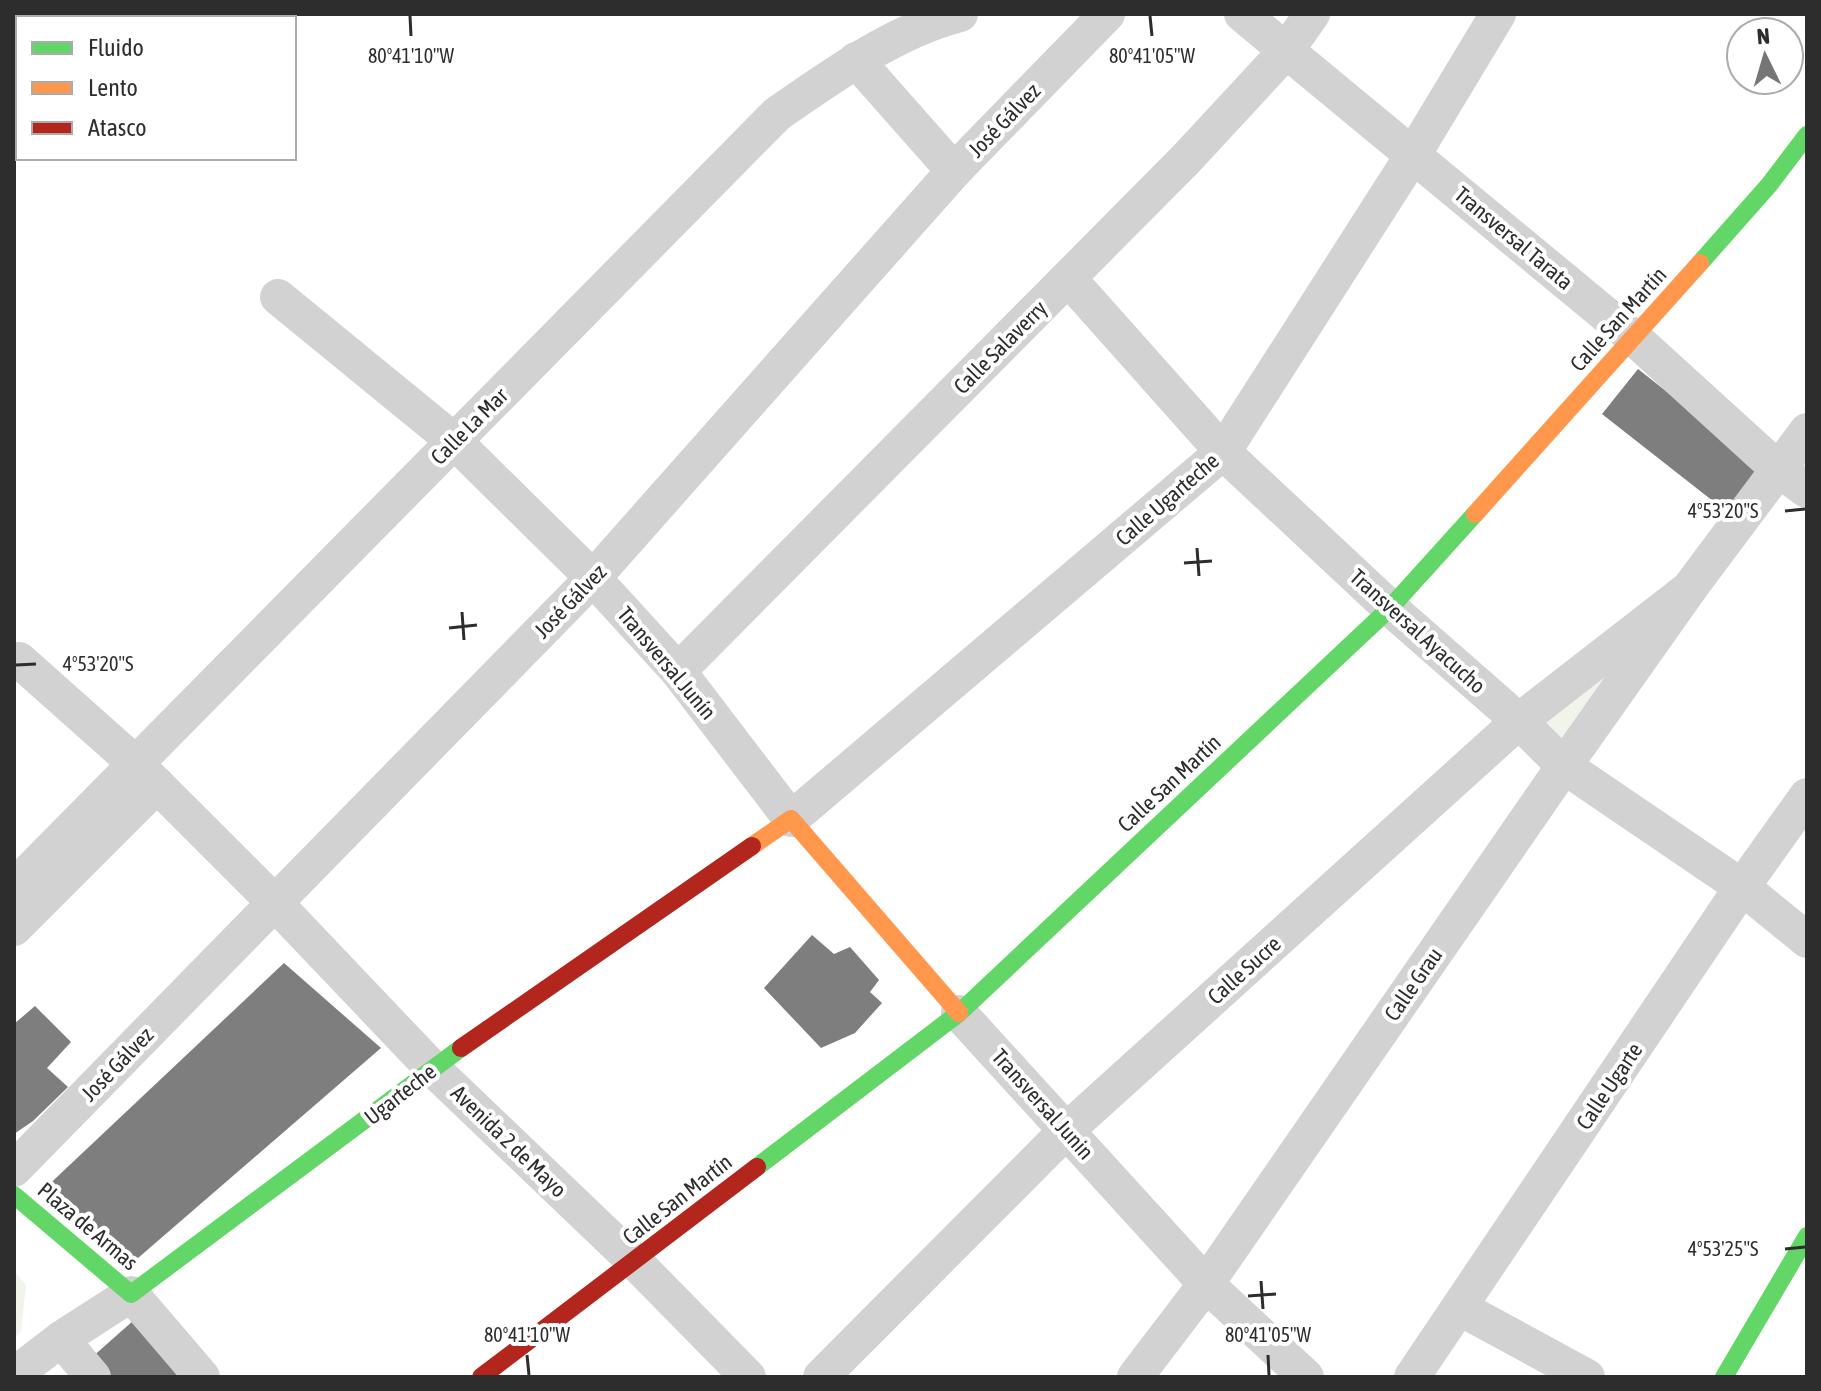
<svg xmlns="http://www.w3.org/2000/svg" width="1821" height="1391" font-family="'Asap Condensed',sans-serif">
  <style>
    .green { fill: #f0f4ea }
    .building { fill: #7e7e7e }
    .lines { fill: none; stroke-linecap: round; stroke-linejoin: round }
    .street { stroke: #d2d2d2; stroke-width: 36 }
    .fast { stroke: #63d668; stroke-width: 18 }
    .slow { stroke: #ff974d; stroke-width: 18 }
    .jam { stroke: #b3261e; stroke-width: 18 }
    .ticks { fill: none; stroke: #2d2d2d; stroke-width: 3 }
    .labels { text-anchor: middle; stroke-width: 8; stroke-linejoin: round; paint-order: stroke }
    .street-label { font-size: 22px; fill: #2d2d2d; stroke: #fff }
    .ticks-label { font-size: 20px; text-anchor: middle; fill: #2d2d2d; stroke: #fff; stroke-width: 8; stroke-linejoin: round; paint-order: stroke }
  </style>
  <rect width="100%" height="100%" fill="#fff"/>
  <g class="green">
    <path d="M1637,640L1568,741L1552,736L1543,722Z"/>
    <path d="M14,1271L26,1285L21,1331L14,1338Z"/>
  </g>
  <g class="building">
    <path d="M1638,369L1767,471L1732,516L1602,414Z"/>
    <path d="M812,935L834,954L850,947L879,980L870,992L882,1003L855,1033L821,1048L764,988Z"/>
    <path d="M284,963L381,1048L123,1271L40,1193Z"/>
    <path d="M35,1006L71,1042L47,1068L68,1087L33,1121L14,1134V1024Z"/>
    <path d="M134,1320L180,1377H105L90,1359Z"/>
  </g>
  <g class="lines">
    <g class="street">
      <path d="M1242,14L1634,338L1779,470L1807,490"/>
      <path d="M856,60L954,171"/>
      <path d="M1068,278L1223,452L1390,608L1519,721L1564,766L1742,887L1807,940"/>
      <path d="M278,297L454,441L593,578L678,671L791,819L1223,452L1413,155L1498,14"/>
      <path d="M19,660L137,765L275,903L432,1068L635,1262L748,1377"/>
      <path d="M678,671L1187,158L1286,51L1312,14"/>
      <path d="M14,887L777,114C832,76 894,31 960,14"/>
      <path d="M14,928L157,785"/>
      <path d="M959,1013L1206,1284L1306,1377"/>
      <path d="M14,1169L593,578L954,171L1107,14"/>
      <path d="M1460,1308L1587,1377"/>
      <path d="M61,1339L93,1377"/>
      <path d="M14,1375L61,1339L131,1294L202,1377"/>
      <path d="M821,1377L1067,1130L1519,721L1689,589"/>
      <path d="M1135,1377L1206,1284L1564,766L1689,589L1807,431"/>
      <path d="M1412,1377L1742,887L1807,796"/>
    </g>
    <g class="fast">
      <path d="M1700,263L1769,185L1807,135"/>
      <path d="M757,1167L959,1013L1390,608L1475,514"/>
      <path d="M14,1195L131,1294L461,1048"/>
      <path d="M1724,1377L1807,1236"/>
    </g>
    <g class="slow">
      <path d="M1475,514L1700,263"/>
      <path d="M752,846L791,819L959,1013"/>
    </g>
    <g class="jam">
      <path d="M461,1048L752,846"/>
      <path d="M481,1377L757,1167"/>
    </g>
  </g>
  <path class="ticks" d="M410,16L411,36M1150,16L1152,36M1785,511L1805,509M1197,548L1199,576M1184,563L1212,561M462,612L464,640M449,628L477,625M16,665L36,664M1785,1249L1805,1247M1261,1281L1263,1309M1248,1296L1276,1294M527,1355L529,1375M1268,1355L1269,1375"/>
  <g class="labels">
    <g class="street-label">
      <text transform="translate(1004 120) rotate(-46)" y="8">José Gálvez</text>
      <text transform="translate(1514 238) rotate(40)" y="8">Transversal Tarata</text>
      <text transform="translate(1618 319) rotate(-48)" y="8">Calle San Martín</text>
      <text transform="translate(1000 347) rotate(-45)" y="8">Calle Salaverry</text>
      <text transform="translate(469 426) rotate(-45)" y="8">Calle La Mar</text>
      <text transform="translate(1167 499) rotate(-41)" y="8">Calle Ugarteche</text>
      <text transform="translate(570 601) rotate(-46)" y="8">José Gálvez</text>
      <text transform="translate(1418 631) rotate(42)" y="8">Transversal Ayacucho</text>
      <text transform="translate(667 663) rotate(50)" y="8">Transversal Junín</text>
      <text transform="translate(1169 783) rotate(-43)" y="8">Calle San Martín</text>
      <text transform="translate(1244 970) rotate(-42)" y="8">Calle Sucre</text>
      <text transform="translate(1413 984) rotate(-55)" y="8">Calle Grau</text>
      <text transform="translate(117 1064) rotate(-46)" y="8">José Gálvez</text>
      <text transform="translate(1609 1086) rotate(-56)" y="8">Calle Ugarte</text>
      <text transform="translate(400 1094) rotate(-38)" y="8">Ugarteche</text>
      <text transform="translate(1043 1104) rotate(48)" y="8">Transversal Junin</text>
      <text transform="translate(509 1141) rotate(44)" y="8">Avenida 2 de Mayo</text>
      <text transform="translate(677 1199) rotate(-38)" y="8">Calle San Martín</text>
      <text transform="translate(88 1226) rotate(40)" y="8">Plaza de Armas</text>
    </g>
  </g>
  <g class="ticks-label">
    <text x="411" y="63">80°41'10"W</text>
    <text x="1152" y="63">80°41'05"W</text>
    <text x="1723" y="518">4°53'20"S</text>
    <text x="98" y="671">4°53'20"S</text>
    <text x="1723" y="1256">4°53'25"S</text>
    <text x="527" y="1342">80°41'10"W</text>
    <text x="1268" y="1342">80°41'05"W</text>
  </g>
  <rect width="1821" height="1391" fill="none" stroke="#2d2d2d" stroke-width="32"/>
  <rect x="16" y="16" width="280" height="144" fill="#ffffff" stroke="#ababab" stroke-width="2"/>
  <rect x="32" y="42" width="40" height="12" fill="#63d668" stroke="#ababab" stroke-width="2"/>
  <text x="88" y="56" font-size="24" fill="#2d2d2d">Fluido</text>
  <rect x="32" y="82" width="40" height="12" fill="#ff974d" stroke="#ababab" stroke-width="2"/>
  <text x="88" y="96" font-size="24" fill="#2d2d2d">Lento</text>
  <rect x="32" y="122" width="40" height="12" fill="#b3261e" stroke="#ababab" stroke-width="2"/>
  <text x="88" y="136" font-size="24" fill="#2d2d2d">Atasco</text>
  <g transform="translate(1765 56) rotate(355)"><circle r="38" fill="#ffffff" stroke="#ababab" stroke-width="2"/>
  <path d="M0-6L14 30L0 20L-14 30Z" fill="#767676"/>
  <text y="-12" font-size="22" font-weight="bold" text-anchor="middle" fill="#2d2d2d">N</text>
  </g>
</svg>
